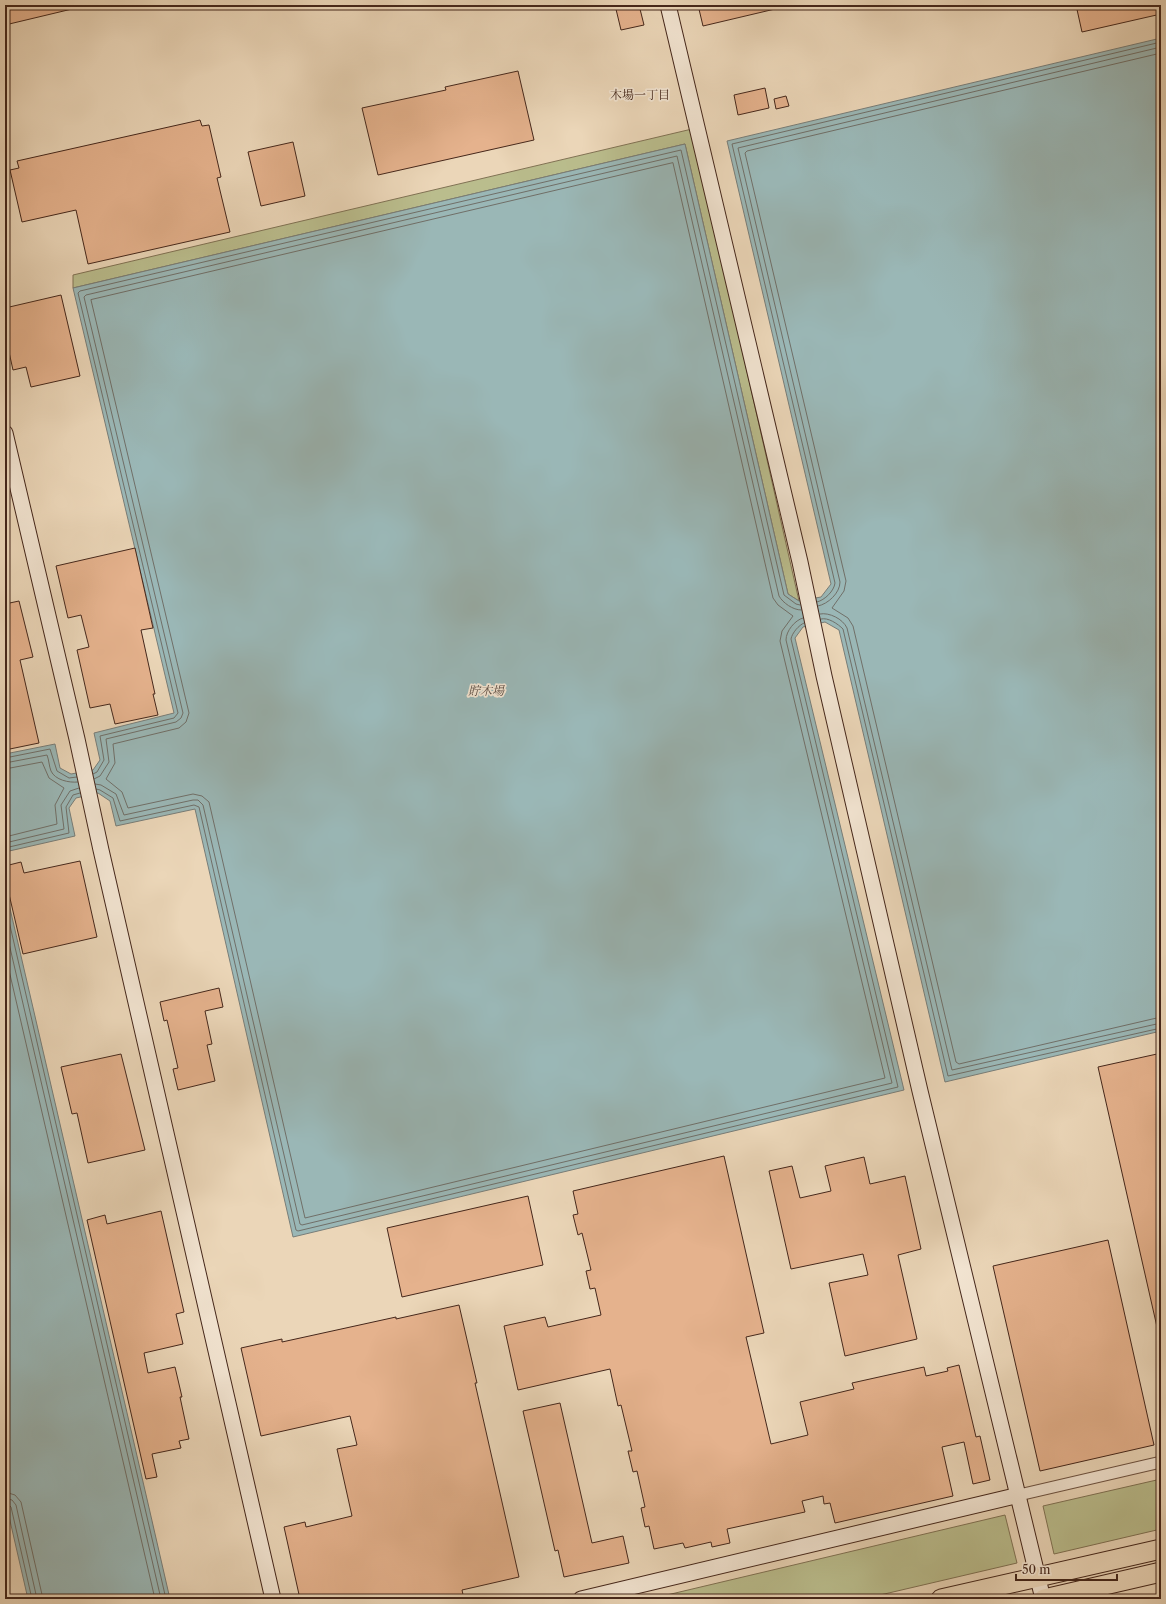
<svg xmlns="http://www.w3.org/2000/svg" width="1166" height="1604" font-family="'Libre Caslon Text','Noto Serif JP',serif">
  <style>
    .green { fill: #babd8d; stroke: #807254 }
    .water { fill: #9ab7b6; stroke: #787d78 }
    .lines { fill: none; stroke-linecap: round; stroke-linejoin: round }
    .shore { stroke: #706f68; stroke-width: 1 }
    .building { fill: #e5b28d; stroke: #45271b }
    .street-casing { stroke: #6e5342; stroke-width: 13 }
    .secondary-casing { stroke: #45271b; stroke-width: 17 }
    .highway-casing { stroke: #45271b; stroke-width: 21 }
    .street { stroke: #f2e4d1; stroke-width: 11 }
    .secondary { stroke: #f2e4d1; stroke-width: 15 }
    .highway { stroke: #ebd6b8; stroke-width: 19 }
    .labels { text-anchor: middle; stroke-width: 3.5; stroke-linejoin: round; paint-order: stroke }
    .neighbourhood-label { font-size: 12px; fill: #45271b; stroke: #f2e4d1 }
    .water-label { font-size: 12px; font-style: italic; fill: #5a4b42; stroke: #f2e4d1 }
  </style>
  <rect width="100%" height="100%" fill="#ebd6b8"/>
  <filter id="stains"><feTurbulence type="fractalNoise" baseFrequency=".005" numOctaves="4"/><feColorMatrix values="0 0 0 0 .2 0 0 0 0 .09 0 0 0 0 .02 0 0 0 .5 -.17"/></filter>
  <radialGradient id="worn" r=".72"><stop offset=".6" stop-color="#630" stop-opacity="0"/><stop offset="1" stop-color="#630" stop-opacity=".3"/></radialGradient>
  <g class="green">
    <path d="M692,129L799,601L788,594L685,144L73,288V275Z"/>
    <path d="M1161,1479V1529L1054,1554L1043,1506Z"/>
    <path d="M1005,1515L1017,1563L863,1599H650Z"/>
  </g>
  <g class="water">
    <path d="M1161,38V1031L945,1082L839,630L825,622L803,627L795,638L904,1090L293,1237L195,809L116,826L110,801L98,793L76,798L69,808L75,836L5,852V754L55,744L60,768L71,774L93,770L100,760L94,733L174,713L73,288L685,144L788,594L799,601L821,597L831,584L727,141Z"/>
    <path d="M5,887L147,1499L170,1599H28L5,1499Z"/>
  </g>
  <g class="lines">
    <g class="shore">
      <path d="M1161,53L747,151L745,153L846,581L844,591L832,608L848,618L853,626L956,1062L959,1064L1161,1017"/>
      <path d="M673,163L773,598L778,605L793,616L782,631L780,641L885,1078L305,1218L209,802L202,796L193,794L128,808L122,792L106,779L115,763L113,744L179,728L186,722L189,713L91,300Z"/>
      <path d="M817,602C825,600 834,591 835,583L732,144L1161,42"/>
      <path d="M818,606C828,604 840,593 840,582L738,148L1161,47"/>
      <path d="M820,614C829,612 843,619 847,628L952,1070L1161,1023"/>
      <path d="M821,619C828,617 838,624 843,629L948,1076L1161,1028"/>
      <path d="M5,758L50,749L57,771L69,778L77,777"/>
      <path d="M5,763L47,755C49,760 49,766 51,771C55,780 69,783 78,782"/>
      <path d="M5,769L42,762L49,778L64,788L55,805L57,824L5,837"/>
      <path d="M93,774L97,772L104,760L100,736L174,718L178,713L78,293L80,291L681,150L784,595L796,604L800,605"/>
      <path d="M94,779L100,776L109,762L106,739L176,722L181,718L183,713L84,297L86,295L677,156L779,596C783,603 793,610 801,610"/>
      <path d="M95,784L101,785L116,794L124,815L193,800H198L203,805L300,1224L302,1225L892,1083L786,640C786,631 795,620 803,618"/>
      <path d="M96,789L100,790L113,798L120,821L194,805L199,807L296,1230L298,1231L898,1087L791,639C792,633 799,625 804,623"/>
      <path d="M5,843L64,829L61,805L70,791L79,788"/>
      <path d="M5,848L69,833L66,807L73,795L80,793"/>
      <path d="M5,904L166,1599"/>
      <path d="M5,926L161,1599"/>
      <path d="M5,953L155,1599"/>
      <path d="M5,1492L15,1495L21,1502L43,1599"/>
      <path d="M5,1498L12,1500L16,1505L37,1599"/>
      <path d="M5,1503L8,1504L11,1507L32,1599"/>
    </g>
  </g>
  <g class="building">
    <path d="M5,5H71L72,9L5,25Z"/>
    <path d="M615,5H639L644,25L621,30Z"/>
    <path d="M698,5H774L775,9L703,26Z"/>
    <path d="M1076,5H1161V14L1082,32Z"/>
    <path d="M518,71L534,140L378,175L362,108L446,90L445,87Z"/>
    <path d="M765,88L769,108L738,115L734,95Z"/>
    <path d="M786,96L789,106L776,109L774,99Z"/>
    <path d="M200,120L202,126L209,125L221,177L217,178L230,232L88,264L76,210L22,222L10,170L19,168L17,161Z"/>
    <path d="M293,142L305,196L261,206L248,152Z"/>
    <path d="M61,295L80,376L31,387L26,367L13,370L5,334V308Z"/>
    <path d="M135,548L153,628L141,630L155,694H153L158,715L115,724L110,704L90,708L77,650L89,647L81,615L68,618L56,566Z"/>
    <path d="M19,601L33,657L20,660L39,743L5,750V604Z"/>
    <path d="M80,861L97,937L23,954L5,877V866L21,862L24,873Z"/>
    <path d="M219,988L223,1007L205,1011L212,1044L207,1045L215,1081L178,1090L173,1069L178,1068L167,1020L164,1021L160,1002Z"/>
    <path d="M121,1054L145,1150L88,1163L77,1113L72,1114L61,1067Z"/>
    <path d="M1157,1054L1161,1069V1327H1157L1098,1067Z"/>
    <path d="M724,1156L764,1333L746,1337L771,1444L808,1435L800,1402L854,1389L852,1383L924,1367L926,1376L948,1371L947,1368L959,1365L976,1437L980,1436L990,1480L973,1484L964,1442L942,1447L953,1496L835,1523L830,1503L824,1504L823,1496L802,1501L805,1512L727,1529L730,1543L712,1547L711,1542L685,1548L683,1543L654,1549L649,1526L645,1527L641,1508L645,1507L637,1471L633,1472L628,1451H632L621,1405L618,1406L610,1369L518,1390L504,1326L545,1317L548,1327L601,1315L595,1288L590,1289L586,1271L591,1270L582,1233L578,1235L573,1215L578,1214L573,1191Z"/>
    <path d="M864,1157L870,1184L905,1176L921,1249L898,1255L917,1339L845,1356L829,1283L868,1275L863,1254L791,1269L769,1171L792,1166L800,1198L831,1191L825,1166Z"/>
    <path d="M528,1196L543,1265L402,1297L387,1228Z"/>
    <path d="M161,1211L184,1312L176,1314L183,1344L144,1353L148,1373L175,1367L182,1397H180L189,1439L179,1441L181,1448L152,1454L157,1477L146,1479L87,1220L105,1215L107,1224Z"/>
    <path d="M1108,1240L1154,1445L1040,1471L993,1266Z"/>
    <path d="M459,1305L477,1383H475L519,1577L462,1590L464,1599H300L284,1527L305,1522L306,1527L352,1516L337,1449L357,1445L350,1416L261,1436L241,1348L282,1339V1342L396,1317V1319Z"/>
    <path d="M560,1403L592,1543L623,1536L629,1563L564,1577L558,1550L555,1551L523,1411Z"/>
  </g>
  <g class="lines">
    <defs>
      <path id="street" d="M1019,1495L1161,1462"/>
      <g id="secondary">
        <path d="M668,5L800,562L824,676L920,1091L1043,1599"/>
        <path d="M5,433L77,739L101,850L273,1599"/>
        <path d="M581,1599L1019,1495"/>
      </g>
      <g id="highway">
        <path d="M941,1599L1161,1549"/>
        <path d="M1044,1599L1161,1572"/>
      </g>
    </defs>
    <use href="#street" class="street-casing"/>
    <use href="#secondary" class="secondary-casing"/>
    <use href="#highway" class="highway-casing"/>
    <use href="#street" class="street"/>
    <use href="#secondary" class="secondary"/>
    <use href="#highway" class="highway"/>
  </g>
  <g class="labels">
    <g class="neighbourhood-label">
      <text x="640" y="99">木場一丁目</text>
    </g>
    <g class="water-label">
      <text x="486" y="695">貯木場</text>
    </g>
  </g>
  <rect width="1166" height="1604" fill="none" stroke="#ebd6b8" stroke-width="20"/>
  <rect x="6" y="6" width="1154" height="1592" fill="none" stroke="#45271b" stroke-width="2"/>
  <rect x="10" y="10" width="1146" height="1584" fill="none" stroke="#45271b"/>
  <path d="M1016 1574v6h101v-6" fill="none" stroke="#45271b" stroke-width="2"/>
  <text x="1022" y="1574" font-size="12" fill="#45271b" stroke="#f2e4d1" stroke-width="3" paint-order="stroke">50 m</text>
  <rect width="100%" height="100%" filter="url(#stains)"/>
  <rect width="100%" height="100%" fill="url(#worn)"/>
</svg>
